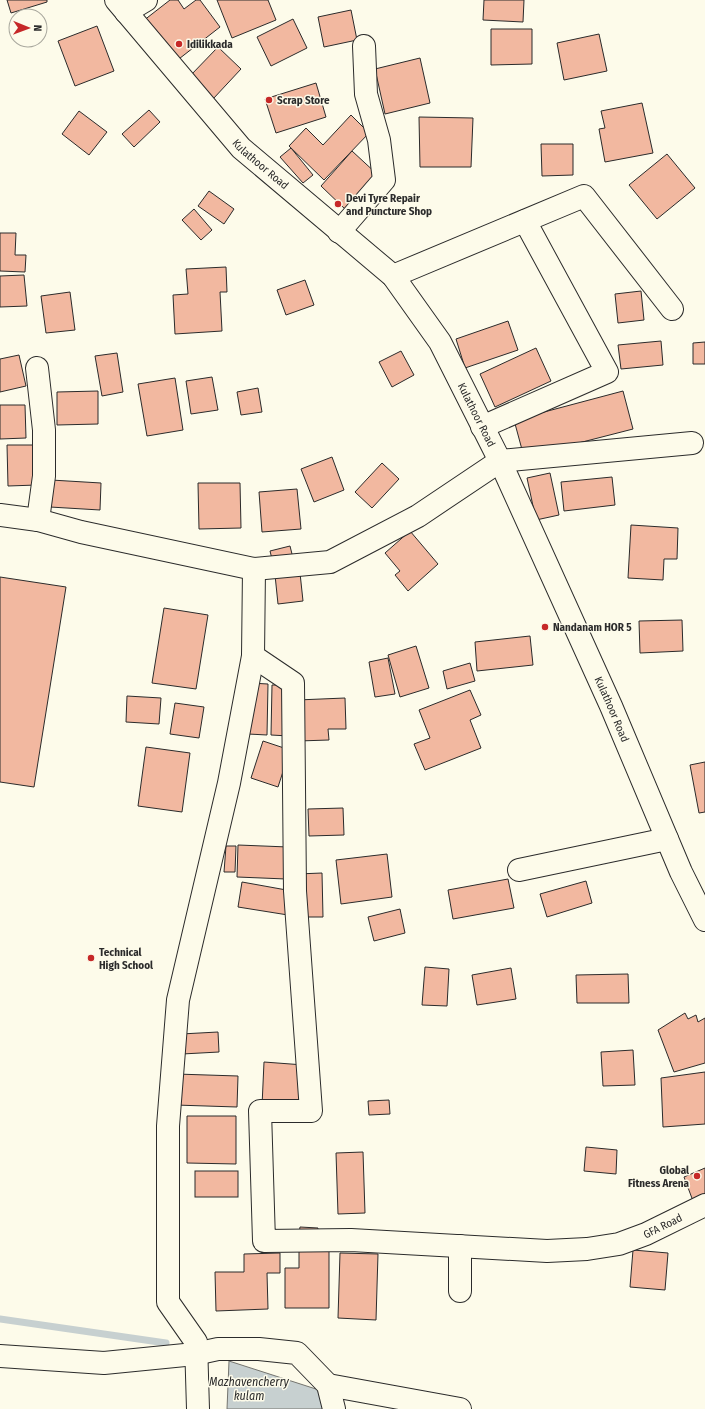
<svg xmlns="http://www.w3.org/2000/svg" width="705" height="1409" font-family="'Fira Sans Condensed',sans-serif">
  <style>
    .water { fill: #c7d0d0; stroke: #74746e }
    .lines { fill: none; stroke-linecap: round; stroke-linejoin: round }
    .stream { stroke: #c7d0d0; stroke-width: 7 }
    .building { fill: #f2b8a0; stroke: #2b2b2b }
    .minor-casing { stroke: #2b2b2b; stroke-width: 24 }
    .major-casing { stroke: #2b2b2b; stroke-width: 24 }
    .minor { stroke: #fdfbea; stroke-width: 22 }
    .major { stroke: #fdfbea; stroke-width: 22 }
    .poi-dot { fill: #c62828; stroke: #fdfbea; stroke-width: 1.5 }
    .labels { text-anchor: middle; stroke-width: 3; stroke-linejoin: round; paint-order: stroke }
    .poi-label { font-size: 11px; font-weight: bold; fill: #2b2b2b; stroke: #fdfbea; text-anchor: start }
    .street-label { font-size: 11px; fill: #2b2b2b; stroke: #fdfbea }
    .water-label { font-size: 12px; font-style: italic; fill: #2b2b2b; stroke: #fdfbea }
  </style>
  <rect width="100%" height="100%" fill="#fdfbea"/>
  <path class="water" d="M229,1361L319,1390L323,1409H227Z"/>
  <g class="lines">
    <path class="stream" d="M0,1319L166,1343"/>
  </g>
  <g class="building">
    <path d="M7,0H47V2L11,13Z"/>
    <path d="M170,0H178L184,9L196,0H200L220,27L175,62L143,21Z"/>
    <path d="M217,0H268L276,20L232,38Z"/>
    <path d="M484,0H524L523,22L483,20Z"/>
    <path d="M351,10L357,40L324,47L318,17Z"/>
    <path d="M293,19L307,48L271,66L257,37Z"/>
    <path d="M97,26L114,71L75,86L58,41Z"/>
    <path d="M491,29H532V64L491,65Z"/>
    <path d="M599,34L607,71L564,80L557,43Z"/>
    <path d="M218,47L241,69L213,99L190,76Z"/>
    <path d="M420,58L430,103L385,114L375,69Z"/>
    <path d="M316,83L326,117L276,133L265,99Z"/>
    <path d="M642,103L653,153L605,162L599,129L605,128L601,111Z"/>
    <path d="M149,110L160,122L134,147L122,134Z"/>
    <path d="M79,111L107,132L89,155L62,134Z"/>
    <path d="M351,115L369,133L324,180L289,146L306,128L323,145Z"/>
    <path d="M419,117L473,118L471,167H420Z"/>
    <path d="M541,144H573V175L542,176Z"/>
    <path d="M291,148L313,175L303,183L280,157Z"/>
    <path d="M352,151L378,175L346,210L321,186Z"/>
    <path d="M667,154L695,188L657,219L629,185Z"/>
    <path d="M209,191L234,209L224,224L198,206Z"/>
    <path d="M194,209L212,230L201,240L182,220Z"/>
    <path d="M0,233H16L15,255H26L25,272L0,271Z"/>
    <path d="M226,267L227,292H220L222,331L175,334L173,295L188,294L186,269Z"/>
    <path d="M24,275L27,306L0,307V276Z"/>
    <path d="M305,280L314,305L286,315L277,290Z"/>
    <path d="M641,291L644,320L618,323L615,294Z"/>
    <path d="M70,292L75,330L46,333L41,296Z"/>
    <path d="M508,321L518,350L465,368L456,339Z"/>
    <path d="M661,341L663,365L621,369L618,345Z"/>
    <path d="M705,342V364H693V343Z"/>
    <path d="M536,348L551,381L495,407L480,374Z"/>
    <path d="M401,351L414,375L392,387L379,362Z"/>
    <path d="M117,353L123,392L102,396L95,356Z"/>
    <path d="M19,355L26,386L0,392V359Z"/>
    <path d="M212,377L218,410L191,414L186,381Z"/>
    <path d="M175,378L183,430L147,436L138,384Z"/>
    <path d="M258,388L262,412L241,415L237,392Z"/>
    <path d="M98,391V424L57,425V392Z"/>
    <path d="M623,391L633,429L524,457L514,420Z"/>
    <path d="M0,405H25L26,438L0,439Z"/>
    <path d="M7,445H36L37,485L8,486Z"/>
    <path d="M332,457L344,490L314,502L301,469Z"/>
    <path d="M382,463L399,479L372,508L355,492Z"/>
    <path d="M550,473L559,515L536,520L527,478Z"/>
    <path d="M612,477L615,505L564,511L561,482Z"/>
    <path d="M51,480L101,483L100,510L50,507Z"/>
    <path d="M198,483H240L241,528L199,529Z"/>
    <path d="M297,489L301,529L262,532L259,492Z"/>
    <path d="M631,525L678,528L677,559H664L663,580L628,578Z"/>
    <path d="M410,531L438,564L408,591L395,575L400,571L385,553Z"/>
    <path d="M290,546L293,558L273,563L270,551Z"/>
    <path d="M300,573L303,601L278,604L275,575Z"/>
    <path d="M0,577L66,587L34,787L0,782Z"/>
    <path d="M164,608L208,615L196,689L152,683Z"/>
    <path d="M682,620L683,651L640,653L639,621Z"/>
    <path d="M530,636L533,665L477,671L475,642Z"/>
    <path d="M416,646L429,688L400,697L388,655Z"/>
    <path d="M388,658L395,694L375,697L369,662Z"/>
    <path d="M470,663L475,681L447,689L443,671Z"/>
    <path d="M250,683L268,684L267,735L248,734Z"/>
    <path d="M272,685H290L289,736L271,735Z"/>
    <path d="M470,690L481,715L470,720L481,748L425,770L414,744L430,738L419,710Z"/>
    <path d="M127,696L161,698L159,724L126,722Z"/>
    <path d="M345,698L346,729H328L329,740L298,741L297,700Z"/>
    <path d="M175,703L204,707L199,738L170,734Z"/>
    <path d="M263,741L290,750L278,787L251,778Z"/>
    <path d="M146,747L190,753L182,812L138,806Z"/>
    <path d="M705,762V812L699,813L690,765Z"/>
    <path d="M343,808L344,835L309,836L308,809Z"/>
    <path d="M238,845L288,847L286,879L237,877Z"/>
    <path d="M226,846H236L235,872H224Z"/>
    <path d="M387,854L392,897L341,904L336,860Z"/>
    <path d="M322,873L323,917H299L297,874Z"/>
    <path d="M508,879L514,908L453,919L448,890Z"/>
    <path d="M586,881L592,903L547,917L540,894Z"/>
    <path d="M242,882L292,891L288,915L238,907Z"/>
    <path d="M400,909L405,933L374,941L368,917Z"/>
    <path d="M425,967L449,969L447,1006L422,1005Z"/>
    <path d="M511,968L516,999L477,1005L472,975Z"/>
    <path d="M628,974L629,1003H577L576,975Z"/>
    <path d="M685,1013L688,1019L696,1015L698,1022L705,1018V1063L674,1072L658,1030Z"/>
    <path d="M218,1032L219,1052L182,1054L181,1034Z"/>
    <path d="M633,1050L635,1085L603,1086L601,1052Z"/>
    <path d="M264,1062L304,1065L301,1108L262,1106Z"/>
    <path d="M705,1072V1124L663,1127L661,1078Z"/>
    <path d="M176,1074L238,1076L237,1107L175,1105Z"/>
    <path d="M389,1100L390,1114L369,1115L368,1101Z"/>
    <path d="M187,1116H236V1164L187,1163Z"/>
    <path d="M586,1147L617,1150L616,1174L584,1171Z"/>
    <path d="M363,1152L365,1213L338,1214L336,1153Z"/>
    <path d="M705,1168V1206L696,1209L684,1177Z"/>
    <rect x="195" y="1171" width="43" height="26"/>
    <path d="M300,1227L318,1228L317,1235L299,1234Z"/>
    <path d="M299,1250H329V1308H285V1268H299Z"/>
    <path d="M633,1250L668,1253L665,1290L630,1287Z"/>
    <path d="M280,1253V1273H267L268,1309L216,1311L215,1272H244V1254Z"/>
    <path d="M340,1253L378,1254L376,1320L338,1318Z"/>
  </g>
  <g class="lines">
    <defs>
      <g id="minor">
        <path d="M126,12L146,0"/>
        <path d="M339,232L384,180L379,140L366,94L364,46"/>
        <path d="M393,276L584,196L672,309"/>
        <path d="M37,368L44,430V476L38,520"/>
        <path d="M482,427L607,372L525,221"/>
        <path d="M0,515L38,520L81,532L254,569L330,562L418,516L500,461L692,443"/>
        <path id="s1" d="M253,656L293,683L295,891L311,1111H260L264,1241L351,1240L547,1251L587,1249L619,1244L646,1234L705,1205"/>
        <path d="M519,870L667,839"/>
        <path d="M460,1246V1291"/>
        <path d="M0,1356L104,1363L195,1354L218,1349H259L297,1353L328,1385L334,1409"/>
        <path d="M328,1385L460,1409"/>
        <path d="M198,1409L196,1342L168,1302V1126L178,1000L229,783L253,656L254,569"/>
      </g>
      <g id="major">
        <path id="s2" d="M116,0L241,148L393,276L440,342L500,461L611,706L681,872L705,920"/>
      </g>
    </defs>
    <use href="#minor" class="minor-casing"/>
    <use href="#major" class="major-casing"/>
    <use href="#minor" class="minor"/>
    <use href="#major" class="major"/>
  </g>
  <g class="poi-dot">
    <circle cx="179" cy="44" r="4"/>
    <circle cx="269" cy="100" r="4"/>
    <circle cx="338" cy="204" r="4"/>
    <circle cx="545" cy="627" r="4"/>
    <circle cx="91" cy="958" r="4"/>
    <circle cx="697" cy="1176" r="4"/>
  </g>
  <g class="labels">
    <g class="poi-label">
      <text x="187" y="48">Idilikkada</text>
      <text x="277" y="104">Scrap Store</text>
      <text x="346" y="202">Devi Tyre Repair<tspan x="346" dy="13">and Puncture Shop</tspan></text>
      <text x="553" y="631">Nandanam HOR 5</text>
      <text x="99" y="956">Technical<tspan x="99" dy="13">High School</tspan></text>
      <text x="689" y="1174" text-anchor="end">Global<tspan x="689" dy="13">Fitness Arena</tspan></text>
    </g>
    <g class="street-label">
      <text dy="4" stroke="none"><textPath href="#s2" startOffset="219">Kulathoor Road</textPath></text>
      <text dy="4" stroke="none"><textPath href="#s2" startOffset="555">Kulathoor Road</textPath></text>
      <text dy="4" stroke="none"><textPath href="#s2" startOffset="879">Kulathoor Road</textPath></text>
      <text dy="4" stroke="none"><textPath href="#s1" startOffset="1061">GFA Road</textPath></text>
    </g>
    <g class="water-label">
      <text x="249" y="1386">Mazhavencherry<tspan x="249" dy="14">kulam</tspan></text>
    </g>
  </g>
  <g transform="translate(28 28) rotate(91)"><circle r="19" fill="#fdfbea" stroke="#a9a89e"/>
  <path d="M0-3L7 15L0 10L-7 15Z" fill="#c62828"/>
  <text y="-6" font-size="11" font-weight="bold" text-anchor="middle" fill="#2b2b2b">N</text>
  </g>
</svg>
